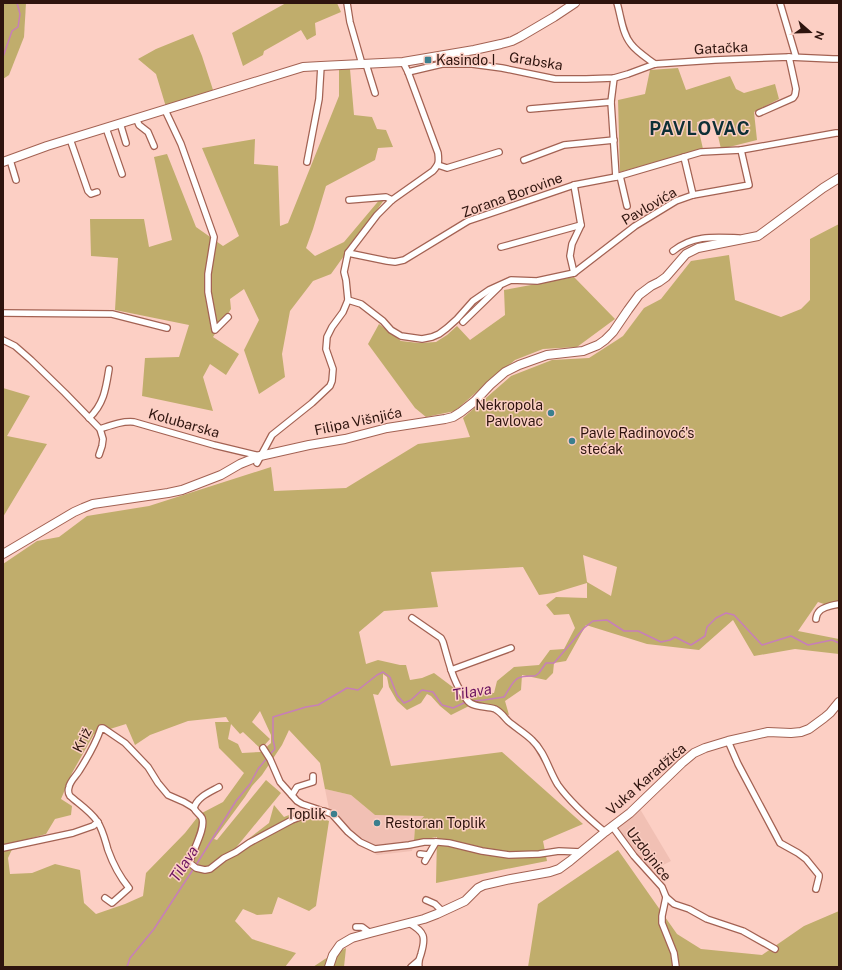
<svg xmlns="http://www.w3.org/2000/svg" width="842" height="970" font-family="'Public Sans',sans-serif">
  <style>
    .built { fill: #f1c0b4 }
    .green { fill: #c0ad6c; fill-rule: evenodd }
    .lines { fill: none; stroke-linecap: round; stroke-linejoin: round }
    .stream { stroke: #c77eb9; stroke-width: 1.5 }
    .street-casing { stroke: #a36253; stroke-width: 8 }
    .secondary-casing { stroke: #a36253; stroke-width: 10 }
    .street { stroke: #fff; stroke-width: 5.5 }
    .secondary { stroke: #fff; stroke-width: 8 }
    .poi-dot { fill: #3b7f8e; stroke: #fccfc4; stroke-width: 1.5 }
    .labels { text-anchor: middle; stroke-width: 3; stroke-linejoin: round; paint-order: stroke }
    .street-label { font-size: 14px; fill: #2e140e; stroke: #fccfc4 }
    .poi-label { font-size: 14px; fill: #2e140e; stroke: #fccfc4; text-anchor: start }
    .water-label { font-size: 15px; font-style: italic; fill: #69115e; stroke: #fccfc4 }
    .district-label { font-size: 18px; font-weight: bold; letter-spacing: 1px; fill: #0d2f36; stroke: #fccfc4 }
  </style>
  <rect width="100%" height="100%" fill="#fccfc4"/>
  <g class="built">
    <path d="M325,789L351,795L375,815L424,816L415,827L414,841L412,851L377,855L353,839L331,819Z"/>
    <path d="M640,809L671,861L651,871L617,828Z"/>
  </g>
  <g class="green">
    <path d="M3,3H26L24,37L9,75L3,79Z"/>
    <path d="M286,3H337L341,12L315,23L316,35L307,40L301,30L264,51L263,55L243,66L232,33Z"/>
    <path d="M193,34L202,56L214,93L166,107L156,74L138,59L156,49Z"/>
    <path d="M678,68L686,90L730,76L736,89L744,93L775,84L779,99L754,112L757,140L721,149L714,118L697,122L703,149L620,172L618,100L645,94L650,70Z"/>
    <path d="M339,69H350L354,115L372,117L377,129L386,130L393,147L378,148L375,160L326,186L313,229L306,248L315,256L344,242L381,198L384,200L331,274L313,281L290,311L282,354L285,377L259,394L244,350L259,320L244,289L230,299L231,309L213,337L239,354L226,375L210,364L203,377L213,411L142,396L145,358L179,357L189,325L115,310L118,258L91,256L90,219H144L149,247L172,240L154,157L167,154L196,227L223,246L239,236L202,148L255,139L254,164L278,166L280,226L288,223L339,96Z"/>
    <path d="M839,224V609L818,602L798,631L839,639V654L795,649L754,656L733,620L699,650L647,644L586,625L566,661L554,663L553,673L546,680L522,675L521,690L505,701L509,715L473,704L451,715L440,706L431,696L427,694L421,703L407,710L397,701L389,687L387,677L383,674V687L378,695L373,694L391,766L502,752L583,824L543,841L547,861L436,883L437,837L414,841L415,827L424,816L375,815L351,795L325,789L320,763L289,730L282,745L262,775L252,786L245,797L214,839L217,840L266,780L281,793L234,850L269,823L274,805L284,817L299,811L329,821L316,906L309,911L278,897L272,914L257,915L243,909L235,921L252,939L296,953L285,967H3V564L37,541L59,537L87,516L149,506L271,467L274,491L346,488L418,444L470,437L463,418L511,376L552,360L589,358L617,340L623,336L644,308L661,299L691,261L729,255L735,300L781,317L801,309L810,300V239ZM583,555L617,567L611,596L587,582ZM523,567L539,595L554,593L587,583V598L556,597L546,605L554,615L569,614L575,628L564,649L550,650L539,665L514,667L497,681L494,693L458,691L434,673L422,678L410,680L406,665H400L378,660L366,664L359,632L384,611L438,607L431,572ZM260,711L271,735V743L261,752L242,753L238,744L228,739L231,724L240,734L243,732L261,749L270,739L252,722ZM226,717L229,722H215L219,748L244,773L223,802L200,814L185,833L146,873L143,896L125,904L96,914L84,903L80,870L55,864L32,873L10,874L8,858L15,843L46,834L55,819L71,815L72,806L61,799L72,773L94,734L126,724L135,745L150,735L188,721Z"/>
    <path d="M574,277L615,319L577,347L543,349L515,360L481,388L455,411L426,417L415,408L368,344L379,324L401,341L419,343L436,342L447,335L457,326L470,340L505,315L504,290Z"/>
    <path d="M3,388L30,396L7,436L47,444L3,517Z"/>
    <path d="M618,850L677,934L701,949L762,955L804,926L839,911V967H528L538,904Z"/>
    <path d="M346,948L344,967H313L325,959Z"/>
  </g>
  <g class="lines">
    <g class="stream">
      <path d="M3,57L12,31L18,27L20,14L17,3"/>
      <path d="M472,701L484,700L504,697C515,680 514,675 535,676L539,673L546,663H554L584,628L593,621L607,620L624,631H638L661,642L670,640L675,637L691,645L705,636L707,627L716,618L726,613L734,615L762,645L791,636L808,645L832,640L839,643"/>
      <path d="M269,755L275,749L273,739V717L306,707L318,705L347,688L358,690L377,675L383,672L390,677L397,695L404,703L411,700L422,690L433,692L442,705L453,708L466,702"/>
      <path d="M196,865L236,801L250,784L258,769L267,758"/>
      <path d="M127,967L130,958L154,929L194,868"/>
    </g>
    <defs>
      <g id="street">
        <path d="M347,3L350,22L362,64"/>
        <path d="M617,3C621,16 622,33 631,44C637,52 647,58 655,64"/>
        <path d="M780,3L796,57"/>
        <path d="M366,64L375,93"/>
        <path d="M408,72L442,64H472L502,68L555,79H586L614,78L628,74L655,64L715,60L789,57L833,59H839"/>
        <path d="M614,78L611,102L616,177"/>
        <path d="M530,109L611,102"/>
        <path d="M165,110L181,144L214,237L208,274V292L215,330L228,317"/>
        <path d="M759,113L793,98L795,95L796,89L789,57"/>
        <path d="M136,118L139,125L148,132L154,146"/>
        <path d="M120,123L126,143"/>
        <path d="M106,128L122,174"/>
        <path d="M70,139L88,191L91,194L97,192"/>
        <path d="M684,157L693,195"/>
        <path d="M10,160L16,180"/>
        <path d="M524,160L564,145L614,140"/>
        <path d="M307,162L319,99L321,66"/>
        <path d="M438,165L447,168L499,152"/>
        <path d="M620,176L627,206"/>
        <path d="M574,185L581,225L572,244L570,256L574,273"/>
        <path d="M349,200L386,197L392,200"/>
        <path d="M501,247L581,225"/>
        <path d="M673,251C693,235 714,237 738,238"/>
        <path d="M348,253L387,261L395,262L404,260L468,221L574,185L616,177L701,152L741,150L836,133H839"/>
        <path d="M348,300L361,304L383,321L391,330L401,336L422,339L432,337L439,334L447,328L457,319L473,301L489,290L511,280L537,281L574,273L635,226L676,201L693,195L749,185L741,150"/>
        <path d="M3,313L112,314L167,328"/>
        <path d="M463,322L499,287"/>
        <path d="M3,340L15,346L31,360L65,393L100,429L103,439L102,446L99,455"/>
        <path d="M89,418C104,404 106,388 109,369"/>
        <path d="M100,429C112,425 122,421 134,422L214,445L260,456"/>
        <path d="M257,463L272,435L312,403L330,386L332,381L333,369L326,349L327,337L332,327L343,312L348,300L346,280L344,272L348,253L377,215L392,200L433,171C439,164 439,162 438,153L408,72L403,62"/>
        <path d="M412,618L441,638L443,642C449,662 453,684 467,700C473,708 486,706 495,709C501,712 504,717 508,721C516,728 525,733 532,740C545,752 549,771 558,785C571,803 588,818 605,832"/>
        <path d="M816,619C816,618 817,614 818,613C821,607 833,605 839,604"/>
        <path d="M451,670L511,648"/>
        <path d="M728,741L738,764L780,843L798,853L806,859L819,875V877L816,889"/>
        <path d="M263,748L270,759L280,782L297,801L302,804L320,810"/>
        <path d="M292,795L297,787L313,782V776"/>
        <path d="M194,808C196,813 200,814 202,818C206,829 192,851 190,862L191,864L196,868L205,870L210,869L224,858L236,852L249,843L292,820L316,811H324L332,814L348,832L360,842L375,849L409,845L424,842H438L449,843L482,851L509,855L539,854L559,851L581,852"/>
        <path d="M194,808C197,797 210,792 219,787"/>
        <path d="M612,826L634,856L662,887L666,897L662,916V923L674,953L676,967"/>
        <path d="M3,848L73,833L93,826L98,822"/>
        <path d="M420,854L428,855"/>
        <path d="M425,861L436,842"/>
        <path d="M666,897L674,904L689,909L707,919L743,931L775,949"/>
        <path d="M105,898L112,903L129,888C120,877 113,864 108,850C105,840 103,830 97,821C90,811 79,804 70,796C68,793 68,790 69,787C70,781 76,776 79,771C88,757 96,743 101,728H103L125,743L148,767L158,783L168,795L184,802L194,808"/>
        <path d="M426,900L435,904L442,911"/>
        <path d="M409,923C425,932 426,937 421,954C419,959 418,962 419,967"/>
        <path d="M356,927H362L370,933"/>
        <path d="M411,967L418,961"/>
      </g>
      <g id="secondary">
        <path d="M3,162L47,146L303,67L321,66L403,62L474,50L501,44L512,41L520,37L554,17L575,3"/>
        <path d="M3,554L74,512L83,508L93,504L168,493L182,490L221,475L240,464L260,456L309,445L345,439L387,428L445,419L453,417L461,412L475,401L490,385L505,372L519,365L547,355L583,351L598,345L605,340L613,332L628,310L639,295L651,286L659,282L666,277L686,254L698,248L758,236L765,231L823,188L839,178"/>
        <path d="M329,967L333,955L340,945L352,938L370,933L424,919L437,914L465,901L478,888L484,885L511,879L550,872L559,869L570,861L605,832L630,813L682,763L694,753L705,748L728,741L768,732L791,733L801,732L809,729L824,718L830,713L839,702"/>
      </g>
    </defs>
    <use href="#street" class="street-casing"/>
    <use href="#secondary" class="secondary-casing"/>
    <use href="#street" class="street"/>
    <use href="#secondary" class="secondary"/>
  </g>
  <g class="poi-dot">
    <rect x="424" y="56" width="8" height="8" rx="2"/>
    <circle cx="551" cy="413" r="4"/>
    <circle cx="572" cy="441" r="4"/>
    <circle cx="334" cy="814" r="4"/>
    <circle cx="377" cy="823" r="4"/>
  </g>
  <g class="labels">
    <g class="street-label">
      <text transform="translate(721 48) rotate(-3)" y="5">Gatačka</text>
      <text transform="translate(536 61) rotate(9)" y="5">Grabska</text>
      <text transform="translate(512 195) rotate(-20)" y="5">Zorana Borovine</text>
      <text transform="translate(649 206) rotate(-30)" y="5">Pavlovića</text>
      <text transform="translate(358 421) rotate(-12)" y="5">Filipa Višnjića</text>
      <text transform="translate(184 423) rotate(16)" y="5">Kolubarska</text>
      <text transform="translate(82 740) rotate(-63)" y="5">Križ</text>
      <text transform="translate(646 779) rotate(-41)" y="5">Vuka Karadžića</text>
      <text transform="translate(649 854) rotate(52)" y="5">Uzdojnice</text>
    </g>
    <g class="poi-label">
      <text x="436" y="65">Kasindo I</text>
      <text x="543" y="410" text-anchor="end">Nekropola<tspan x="543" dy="16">Pavlovac</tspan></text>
      <text x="580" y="438">Pavle Radinovoć's<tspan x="580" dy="16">stećak</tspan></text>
      <text x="326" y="819" text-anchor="end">Toplik</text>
      <text x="385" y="828">Restoran Toplik</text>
    </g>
    <g class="water-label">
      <text transform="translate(472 692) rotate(-10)" y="5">Tilava</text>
      <text transform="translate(184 864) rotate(-57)" y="5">Tilava</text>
    </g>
    <g class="district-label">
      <text x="700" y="135">PAVLOVAC</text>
    </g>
  </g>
  <rect width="842" height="970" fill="none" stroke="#2e140e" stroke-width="8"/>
  <g transform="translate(810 32) rotate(110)" stroke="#fccfc4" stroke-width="3" paint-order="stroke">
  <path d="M0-3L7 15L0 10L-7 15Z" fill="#2e140e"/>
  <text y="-6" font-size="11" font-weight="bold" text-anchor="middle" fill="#2e140e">N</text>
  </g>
</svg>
